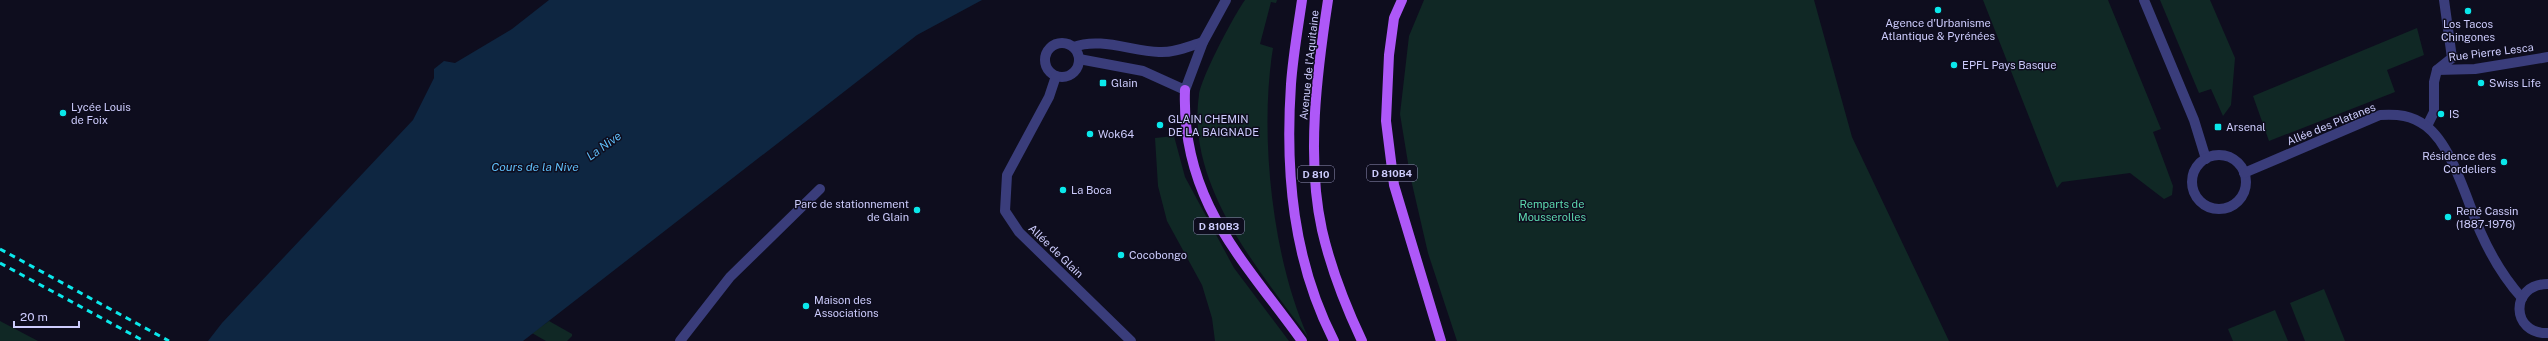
<svg xmlns="http://www.w3.org/2000/svg" width="2548" height="341" font-family="'Public Sans',sans-serif">
  <style>
    .green { fill: #102825 }
    .water { fill: #0e2641 }
    .lines { fill: none; stroke-linecap: round; stroke-linejoin: round }
    .pedestrian { stroke: #3a3d7b; stroke-width: 10 }
    .minor { stroke: #3a3d7b; stroke-width: 10 }
    .tertiary { stroke: #3a3d7b; stroke-width: 10 }
    .primary { stroke: #ae58f8; stroke-width: 10 }
    .rail { stroke: #0ae8eb; stroke-width: 3; stroke-dasharray: 6 5; stroke-linecap: butt }
    .poi-dot { fill: #0ae8eb; stroke: #0e0d1e; stroke-width: 1.5 }
    .labels { text-anchor: middle; stroke-width: 3; stroke-linejoin: round; paint-order: stroke }
    .shield { fill: #0e0d1e; stroke: #9493ba; stroke-width: 1 }
    .shield-label { font-size: 10px; font-weight: bold; fill: #cdccfd }
    .poi-label { font-size: 11px; fill: #cdccfd; stroke: #0e0d1e; text-anchor: start }
    .street-label { font-size: 11px; fill: #cdccfd; stroke: #0e0d1e }
    .park-label { font-size: 11px; fill: #5cd9af; stroke: #0e0d1e }
    .water-label { font-size: 12px; font-style: italic; fill: #5fbef8; stroke: #0e0d1e }
  </style>
  <rect width="100%" height="100%" fill="#0e0d1e"/>
  <g class="green">
    <path d="M1245,0H1277L1276,3L1271,2L1260,44L1273,48C1259,133 1272,258 1308,337C1258,269 1186,185 1199,95C1201,78 1234,15 1245,0Z"/>
    <path d="M1424,0H1814L1852,137L1949,341H1457L1428,253L1410,175L1400,114L1409,36Z"/>
    <path d="M1983,0H2108L2161,129L2153,132L2173,186L2172,195L2164,199L2130,173L2062,182L2057,188Z"/>
    <path d="M2160,0H2210L2235,58L2231,105L2223,116L2211,89L2199,93Z"/>
    <path d="M2417,28L2424,55L2387,70L2395,92L2269,141L2253,96Z"/>
    <path d="M1174,136L1185,177L1234,268L1289,341H1215L1212,318L1202,285L1167,221L1158,186L1155,138Z"/>
    <path d="M2324,289L2345,341H2305L2290,303Z"/>
    <path d="M2275,310L2288,341H2233L2228,329Z"/>
    <path d="M0,321L38,341H0Z"/>
    <path d="M549,321L572,334V336L567,341H546L532,333Z"/>
  </g>
  <path class="water" d="M549,0H982L917,35L523,341H208L222,323L413,120L434,78V69L444,61L455,63L512,29Z"/>
  <g class="lines">
    <g class="pedestrian">
      <path d="M2437,70L2475,69L2548,57"/>
      <path d="M2427,126L2434,112V82L2437,70L2452,58L2444,0"/>
      <path d="M680,341L730,277L820,189"/>
    </g>
    <g class="minor">
      <circle cx="1062" cy="60" r="17"/>
      <path d="M1074,47C1099,37 1132,51 1159,52C1174,53 1189,46 1203,42"/>
      <path d="M1079,59L1143,71L1185,90L1203,42L1226,0"/>
      <path d="M1056,76L1049,97L1007,175L1005,211L1019,232L1131,341"/>
    </g>
    <g class="tertiary">
      <path d="M2144,0L2194,120L2206,159"/>
      <circle cx="2219" cy="182" r="27"/>
      <path d="M2244,173L2380,115C2398,114 2411,115 2426,126C2452,145 2467,201 2480,231C2491,256 2503,277 2522,298"/>
      <path d="M2548,284C2509,284 2511,335 2548,333"/>
    </g>
    <g class="primary">
      <path d="M1302,0C1298,28 1293,56 1291,84C1285,173 1293,261 1334,341"/>
      <path d="M1328,0C1317,72 1306,158 1322,230C1331,269 1345,305 1362,341"/>
      <path d="M1402,0L1394,18L1389,55L1386,121L1394,185L1441,341"/>
      <path d="M1185,90C1181,200 1242,258 1302,341"/>
    </g>
    <g class="rail">
      <path d="M0,249L169,341"/>
      <path d="M0,263L144,341"/>
    </g>
  </g>
  <g class="poi-dot">
    <circle cx="1938" cy="10" r="4"/>
    <circle cx="2468" cy="11" r="4"/>
    <circle cx="1954" cy="65" r="4"/>
    <rect x="1099" y="79" width="8" height="8" rx="2"/>
    <circle cx="2481" cy="83" r="4"/>
    <circle cx="63" cy="113" r="4"/>
    <circle cx="2441" cy="114" r="4"/>
    <circle cx="1160" cy="125" r="4"/>
    <rect x="2214" y="123" width="8" height="8" rx="2"/>
    <circle cx="1090" cy="134" r="4"/>
    <circle cx="2504" cy="162" r="4"/>
    <circle cx="1063" cy="190" r="4"/>
    <circle cx="917" cy="210" r="4"/>
    <circle cx="2448" cy="217" r="4"/>
    <circle cx="1121" cy="255" r="4"/>
    <circle cx="806" cy="306" r="4"/>
  </g>
  <g class="labels">
    <g class="shield">
      <rect x="1367" y="165" width="50" height="16" rx="3"/>
      <rect x="1298" y="166" width="36" height="16" rx="3"/>
      <rect x="1194" y="218" width="50" height="16" rx="3"/>
    </g>
    <g class="shield-label">
      <text x="1392" y="177">D 810B4</text>
      <text x="1316" y="178">D 810</text>
      <text x="1219" y="230">D 810B3</text>
    </g>
    <g class="poi-label">
      <text x="1938" y="27" text-anchor="middle">Agence d'Urbanisme<tspan x="1938" dy="13">Atlantique &amp; Pyrénées</tspan></text>
      <text x="2468" y="28" text-anchor="middle">Los Tacos<tspan x="2468" dy="13">Chingones</tspan></text>
      <text x="1962" y="69">EPFL Pays Basque</text>
      <text x="1111" y="87">Glain</text>
      <text x="2489" y="87">Swiss Life</text>
      <text x="71" y="111">Lycée Louis<tspan x="71" dy="13">de Foix</tspan></text>
      <text x="2449" y="118">IS</text>
      <text x="1168" y="123">GLAIN CHEMIN<tspan x="1168" dy="13">DE LA BAIGNADE</tspan></text>
      <text x="2226" y="131">Arsenal</text>
      <text x="1098" y="138">Wok64</text>
      <text x="2496" y="160" text-anchor="end">Résidence des<tspan x="2496" dy="13">Cordeliers</tspan></text>
      <text x="1071" y="194">La Boca</text>
      <text x="909" y="208" text-anchor="end">Parc de stationnement<tspan x="909" dy="13">de Glain</tspan></text>
      <text x="2456" y="215">René Cassin<tspan x="2456" dy="13">(1887-1976)</tspan></text>
      <text x="1129" y="259">Cocobongo</text>
      <text x="814" y="304">Maison des<tspan x="814" dy="13">Associations</tspan></text>
    </g>
    <g class="street-label">
      <text transform="translate(2491 52) rotate(-7)" y="4">Rue Pierre Lesca</text>
      <text transform="translate(1309 65) rotate(-84)" y="4">Avenue de l'Aquitaine</text>
      <text transform="translate(2331 124) rotate(-22)" y="4">Allée des Platanes</text>
      <text transform="translate(1056 251) rotate(44)" y="4">Allée de Glain</text>
    </g>
    <g class="park-label">
      <text x="1552" y="208">Remparts de<tspan x="1552" dy="13">Mousserolles</tspan></text>
    </g>
    <g class="water-label">
      <text transform="translate(604 146) rotate(-36)" y="4">La Nive</text>
      <text x="535" y="171">Cours de la Nive</text>
    </g>
  </g>
  <path d="M14 321v6h65v-6" fill="none" stroke="#cdccfd" stroke-width="2"/>
  <text x="20" y="321" font-size="12" fill="#cdccfd" stroke="#0e0d1e" stroke-width="3" paint-order="stroke">20 m</text>
</svg>
